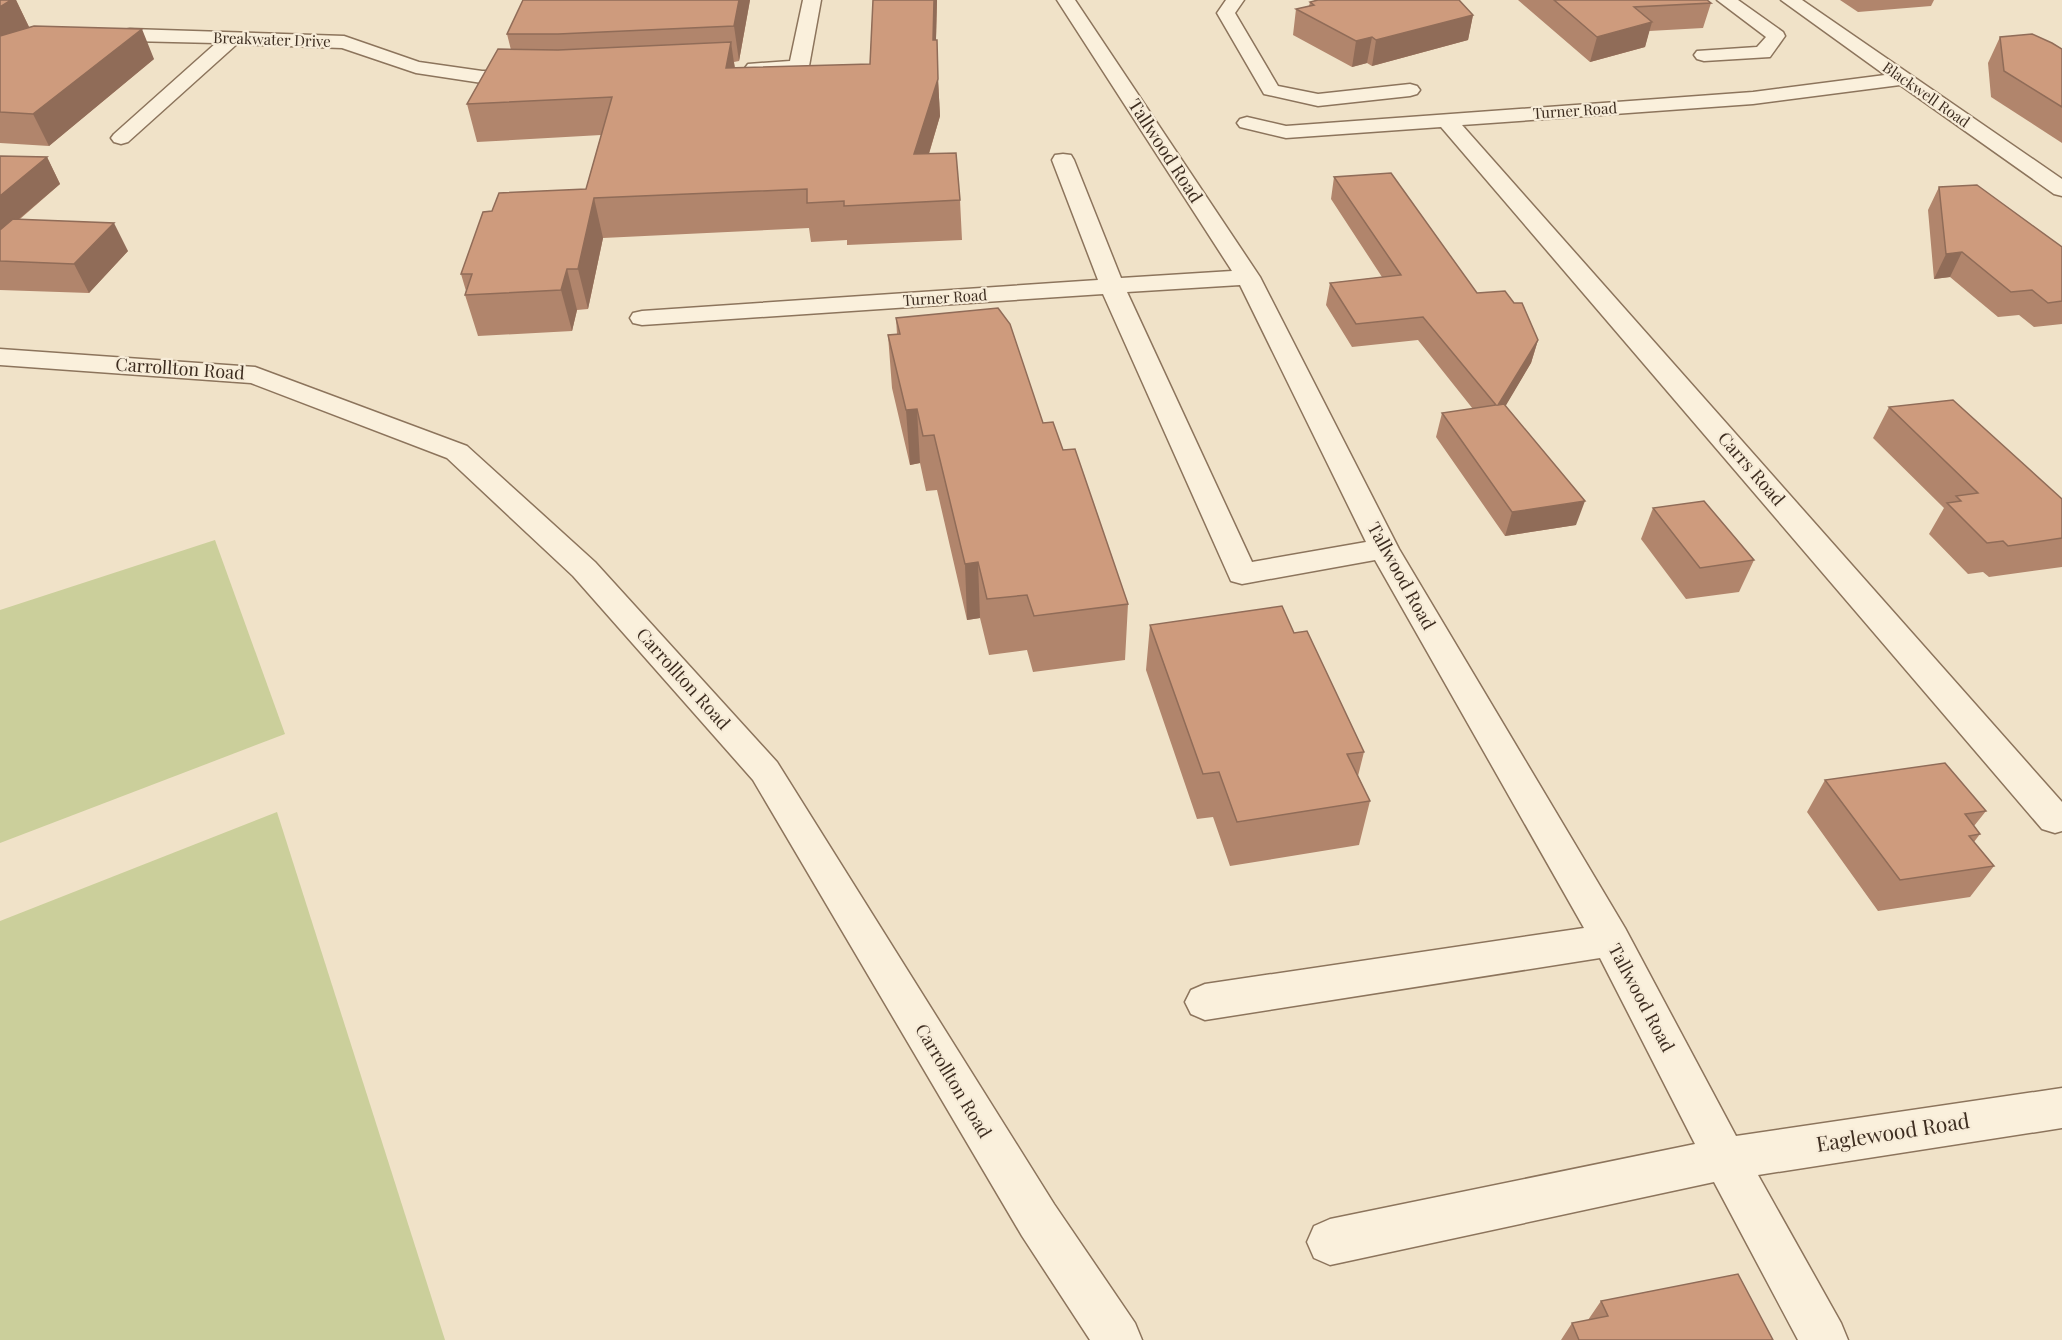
<svg xmlns="http://www.w3.org/2000/svg" width="2062" height="1340" font-family="'Playfair Display',serif">
  <style>
    .green { fill: #cbcf9b }
    .lines { fill: none; stroke-linecap: round; stroke-linejoin: round }
    .minor-casing { stroke: #8c745c; stroke-width: 3 }
    .minor { fill: #faf0dc; fill-rule: evenodd }
    .wall { fill: #b1856c }
    .shaded-wall { fill: #906c58 }
    .building { fill: #ce9b7d; stroke: #906c58; stroke-width: 1.5 }
    .labels { text-anchor: middle; stroke-width: 4.5; stroke-linejoin: round; paint-order: stroke }
    .far-street-label { font-size: 15px; fill: #3d2d20; stroke: #f7ecd8 }
    .street-label { font-size: 18px; fill: #3d2d20; stroke: #f7ecd8 }
    .near-street-label { font-size: 21px; fill: #3d2d20; stroke: #f7ecd8 }
  </style>
  <rect width="100%" height="100%" fill="#f0e2c8"/>
  <g class="green">
    <path d="M215,540L285,734L0,843V610Z"/>
    <path d="M277,812L445,1340H0V921Z"/>
  </g>
  <g class="lines">
    <defs>
      <g id="minor">
        <path d="M803,0H821L809,66L806,70L755,74L748,72L745,68L748,64L790,61Z"/>
        <path d="M1057,0H1075L1260,277L1399,549L1625,928L1736,1136L2062,1088V1128L1758,1175L1841,1323L1848,1340H1798L1714,1182L1330,1265L1314,1258L1307,1242L1314,1226L1330,1219L1695,1144L1600,958L1205,1020L1191,1014L1185,1002L1191,990L1205,984L1584,928L1375,560L1242,584L1231,581L1103,294L642,325L633,323L630,318L633,313L642,311L1098,280L1052,160L1055,155L1063,154L1071,155L1074,160L1121,278L1232,271ZM1240,285L1366,542L1252,562L1127,292Z"/>
        <path d="M1226,0H1244L1235,13L1278,86L1318,94L1410,84L1417,86L1420,90L1417,94L1410,96L1318,106L1264,94L1217,13Z"/>
        <path d="M1717,0H1738L1783,32L1785,36L1770,57L1704,61L1697,59L1694,55L1697,51L1757,47L1766,37Z"/>
        <path d="M1781,0H1802L2062,179V196L2054,194L1900,85L1753,104L1462,125L2062,802V831L2055,833L2042,829L1441,127L1286,138L1240,127L1237,123L1240,119L1247,117L1286,126L1753,92L1885,75Z"/>
        <path d="M130,29L344,36L419,62L482,71H527L534,73L537,77L534,81L527,83H482L416,73L342,48L237,44L128,142L121,144L114,142L111,138L114,134L216,43L130,41L101,45L94,43L92,39L94,35Z"/>
        <path d="M0,349L255,367L467,446L595,562L777,762L1054,1204L1135,1323L1142,1340H1090L1022,1236L753,780L573,576L447,458L251,383L0,365Z"/>
      </g>
    </defs>
    <use href="#minor" class="minor-casing"/>
    <use href="#minor" class="minor"/>
  </g>
  <g class="wall">
    <path d="M0,0H16L29,27L27,28L154,59L49,146L0,143Z"/>
    <path d="M750,0L739,61L734,62L735,68L870,64L873,0H937L936,40L940,116L929,154L960,200L962,240L847,245V240L811,242L809,228L603,238L588,309L577,310L572,331L478,336L465,295L466,291L461,274L492,211L586,189L601,135L477,142L467,104L511,50L507,34Z"/>
    <path d="M1518,0H1707L1711,3L1703,28L1649,31L1645,47L1590,62Z"/>
    <path d="M1840,0H1934L1931,6L1858,12Z"/>
    <path d="M1310,2L1473,15L1468,40L1372,66L1367,63L1352,67L1293,35L1296,9L1309,6Z"/>
    <path d="M2000,37L2062,49V143L1991,97L1988,63Z"/>
    <path d="M0,156L47,157L60,184L20,219L128,251L89,293L0,290Z"/>
    <path d="M1334,177L1477,293L1538,340L1531,363L1505,406L1576,525L1505,536L1436,437L1442,413L1473,409L1418,340L1352,347L1326,305L1330,283L1382,277L1331,199Z"/>
    <path d="M1939,187L2062,247V324L2034,327L2019,315L1998,317L1950,277L1934,279L1928,210Z"/>
    <path d="M896,318L1043,423L1063,450L1128,604L1125,660L1033,672L1027,650L989,655L980,618L967,620L937,490L926,491L920,463L910,465L892,388L888,335L897,334Z"/>
    <path d="M1889,407L2062,499V567L1989,577L1983,572L1968,574L1929,534L1944,508L1873,438Z"/>
    <path d="M1653,508L1754,560L1739,592L1686,599L1641,539Z"/>
    <path d="M1150,625L1294,633L1364,752L1358,776L1370,801L1359,845L1230,866L1213,817L1197,819L1146,670Z"/>
    <path d="M1825,780L1986,811L1974,826L1980,834L1974,842L1994,866L1970,897L1878,911L1807,812Z"/>
    <path d="M1601,1301L1773,1340H1561L1572,1323L1588,1320Z"/>
  </g>
  <g class="shaded-wall">
    <path d="M11,0H16L29,27L0,46V7Z"/>
    <path d="M739,0H750L739,61L734,26Z"/>
    <path d="M934,0H937L935,76L933,40Z"/>
    <path d="M1473,15L1468,40L1372,66L1376,40Z"/>
    <path d="M1652,22L1645,47L1590,62L1597,37Z"/>
    <path d="M142,29L154,59L49,146L33,114Z"/>
    <path d="M1372,37L1367,63L1352,67L1356,41Z"/>
    <path d="M731,42L736,77L726,68Z"/>
    <path d="M938,79L940,116L917,193L914,154Z"/>
    <path d="M47,157L60,184L0,235V196Z"/>
    <path d="M594,198L603,238L588,309L578,269Z"/>
    <path d="M114,223L128,251L89,293L74,264Z"/>
    <path d="M1962,252L1950,277L1934,279L1946,254Z"/>
    <path d="M567,269L577,310L572,331L561,290Z"/>
    <path d="M1538,340L1531,363L1492,429L1498,405Z"/>
    <path d="M917,409L920,463L910,465L906,410Z"/>
    <path d="M1585,501L1576,525L1505,536L1512,512Z"/>
    <path d="M978,562L980,618L967,620L965,564Z"/>
  </g>
  <g class="building">
    <path d="M0,0H11L0,7Z"/>
    <path d="M523,0H739L734,26L558,34H507Z"/>
    <path d="M873,0H934L933,40H937L938,79L914,154L956,153L960,200L844,206V201L807,203V189L594,198L578,269H567L561,290L465,295L472,274H461L483,212L492,211L499,193L586,189L612,97L467,104L498,49L558,50L731,42L726,68L870,64Z"/>
    <path d="M1318,0H1459L1473,15L1376,40L1372,37L1356,41L1296,9L1314,5L1310,2Z"/>
    <path d="M1554,0H1707L1711,3L1634,7L1652,22L1597,37Z"/>
    <path d="M34,26L142,29L33,114L0,112V36Z"/>
    <path d="M2032,34L2052,43L2062,49V107L2004,71L2000,37Z"/>
    <path d="M0,156L47,157L0,196Z"/>
    <path d="M1391,173L1477,293L1505,291L1514,303H1522L1538,340L1498,405L1504,404L1585,501L1512,512L1442,413L1496,405L1423,317L1356,324L1330,283L1401,275L1334,177Z"/>
    <path d="M1977,185L2062,247V301L2048,303L2032,290L2011,292L1962,252L1946,254L1939,187Z"/>
    <path d="M13,219L114,223L74,264L0,261V230Z"/>
    <path d="M998,308L1010,324L1043,423L1053,422L1063,450L1075,449L1128,604L1034,616L1027,595L987,599L978,562L965,564L934,435L923,436L917,409L906,410L888,335L900,334L896,318Z"/>
    <path d="M1953,400L2062,499V538L2008,546L2003,541L1987,543L1947,503L1961,501L1956,496L1978,493L1889,407Z"/>
    <path d="M1704,501L1754,560L1700,568L1653,508Z"/>
    <path d="M1282,606L1294,633L1307,631L1364,752L1347,754L1370,801L1237,822L1219,772L1203,774L1150,625Z"/>
    <path d="M1945,763L1986,811L1965,814L1980,834L1969,836L1994,866L1900,880L1825,780Z"/>
    <path d="M1738,1274L1773,1340H1579L1572,1323L1608,1316L1601,1301Z"/>
  </g>
  <g class="labels">
    <g class="far-street-label">
      <text transform="translate(272 40) rotate(2)" y="5">Breakwater Drive</text>
      <text transform="translate(1926 95) rotate(35)" y="5">Blackwell Road</text>
      <text transform="translate(1575 111) rotate(-4)" y="5">Turner Road</text>
      <text transform="translate(945 298) rotate(-4)" y="5">Turner Road</text>
    </g>
    <g class="street-label">
      <text transform="translate(1165 151) rotate(57)" y="6">Tallwood Road</text>
      <text transform="translate(180 369) rotate(4)" y="6">Carrollton Road</text>
      <text transform="translate(1751 469) rotate(49)" y="6">Carrs Road</text>
      <text transform="translate(1401 576) rotate(61)" y="6">Tallwood Road</text>
      <text transform="translate(683 679) rotate(48)" y="6">Carrollton Road</text>
      <text transform="translate(1641 998) rotate(62)" y="6">Tallwood Road</text>
      <text transform="translate(953 1081) rotate(59)" y="6">Carrollton Road</text>
    </g>
    <g class="near-street-label">
      <text transform="translate(1893 1133) rotate(-9)" y="7">Eaglewood Road</text>
    </g>
  </g>
</svg>
